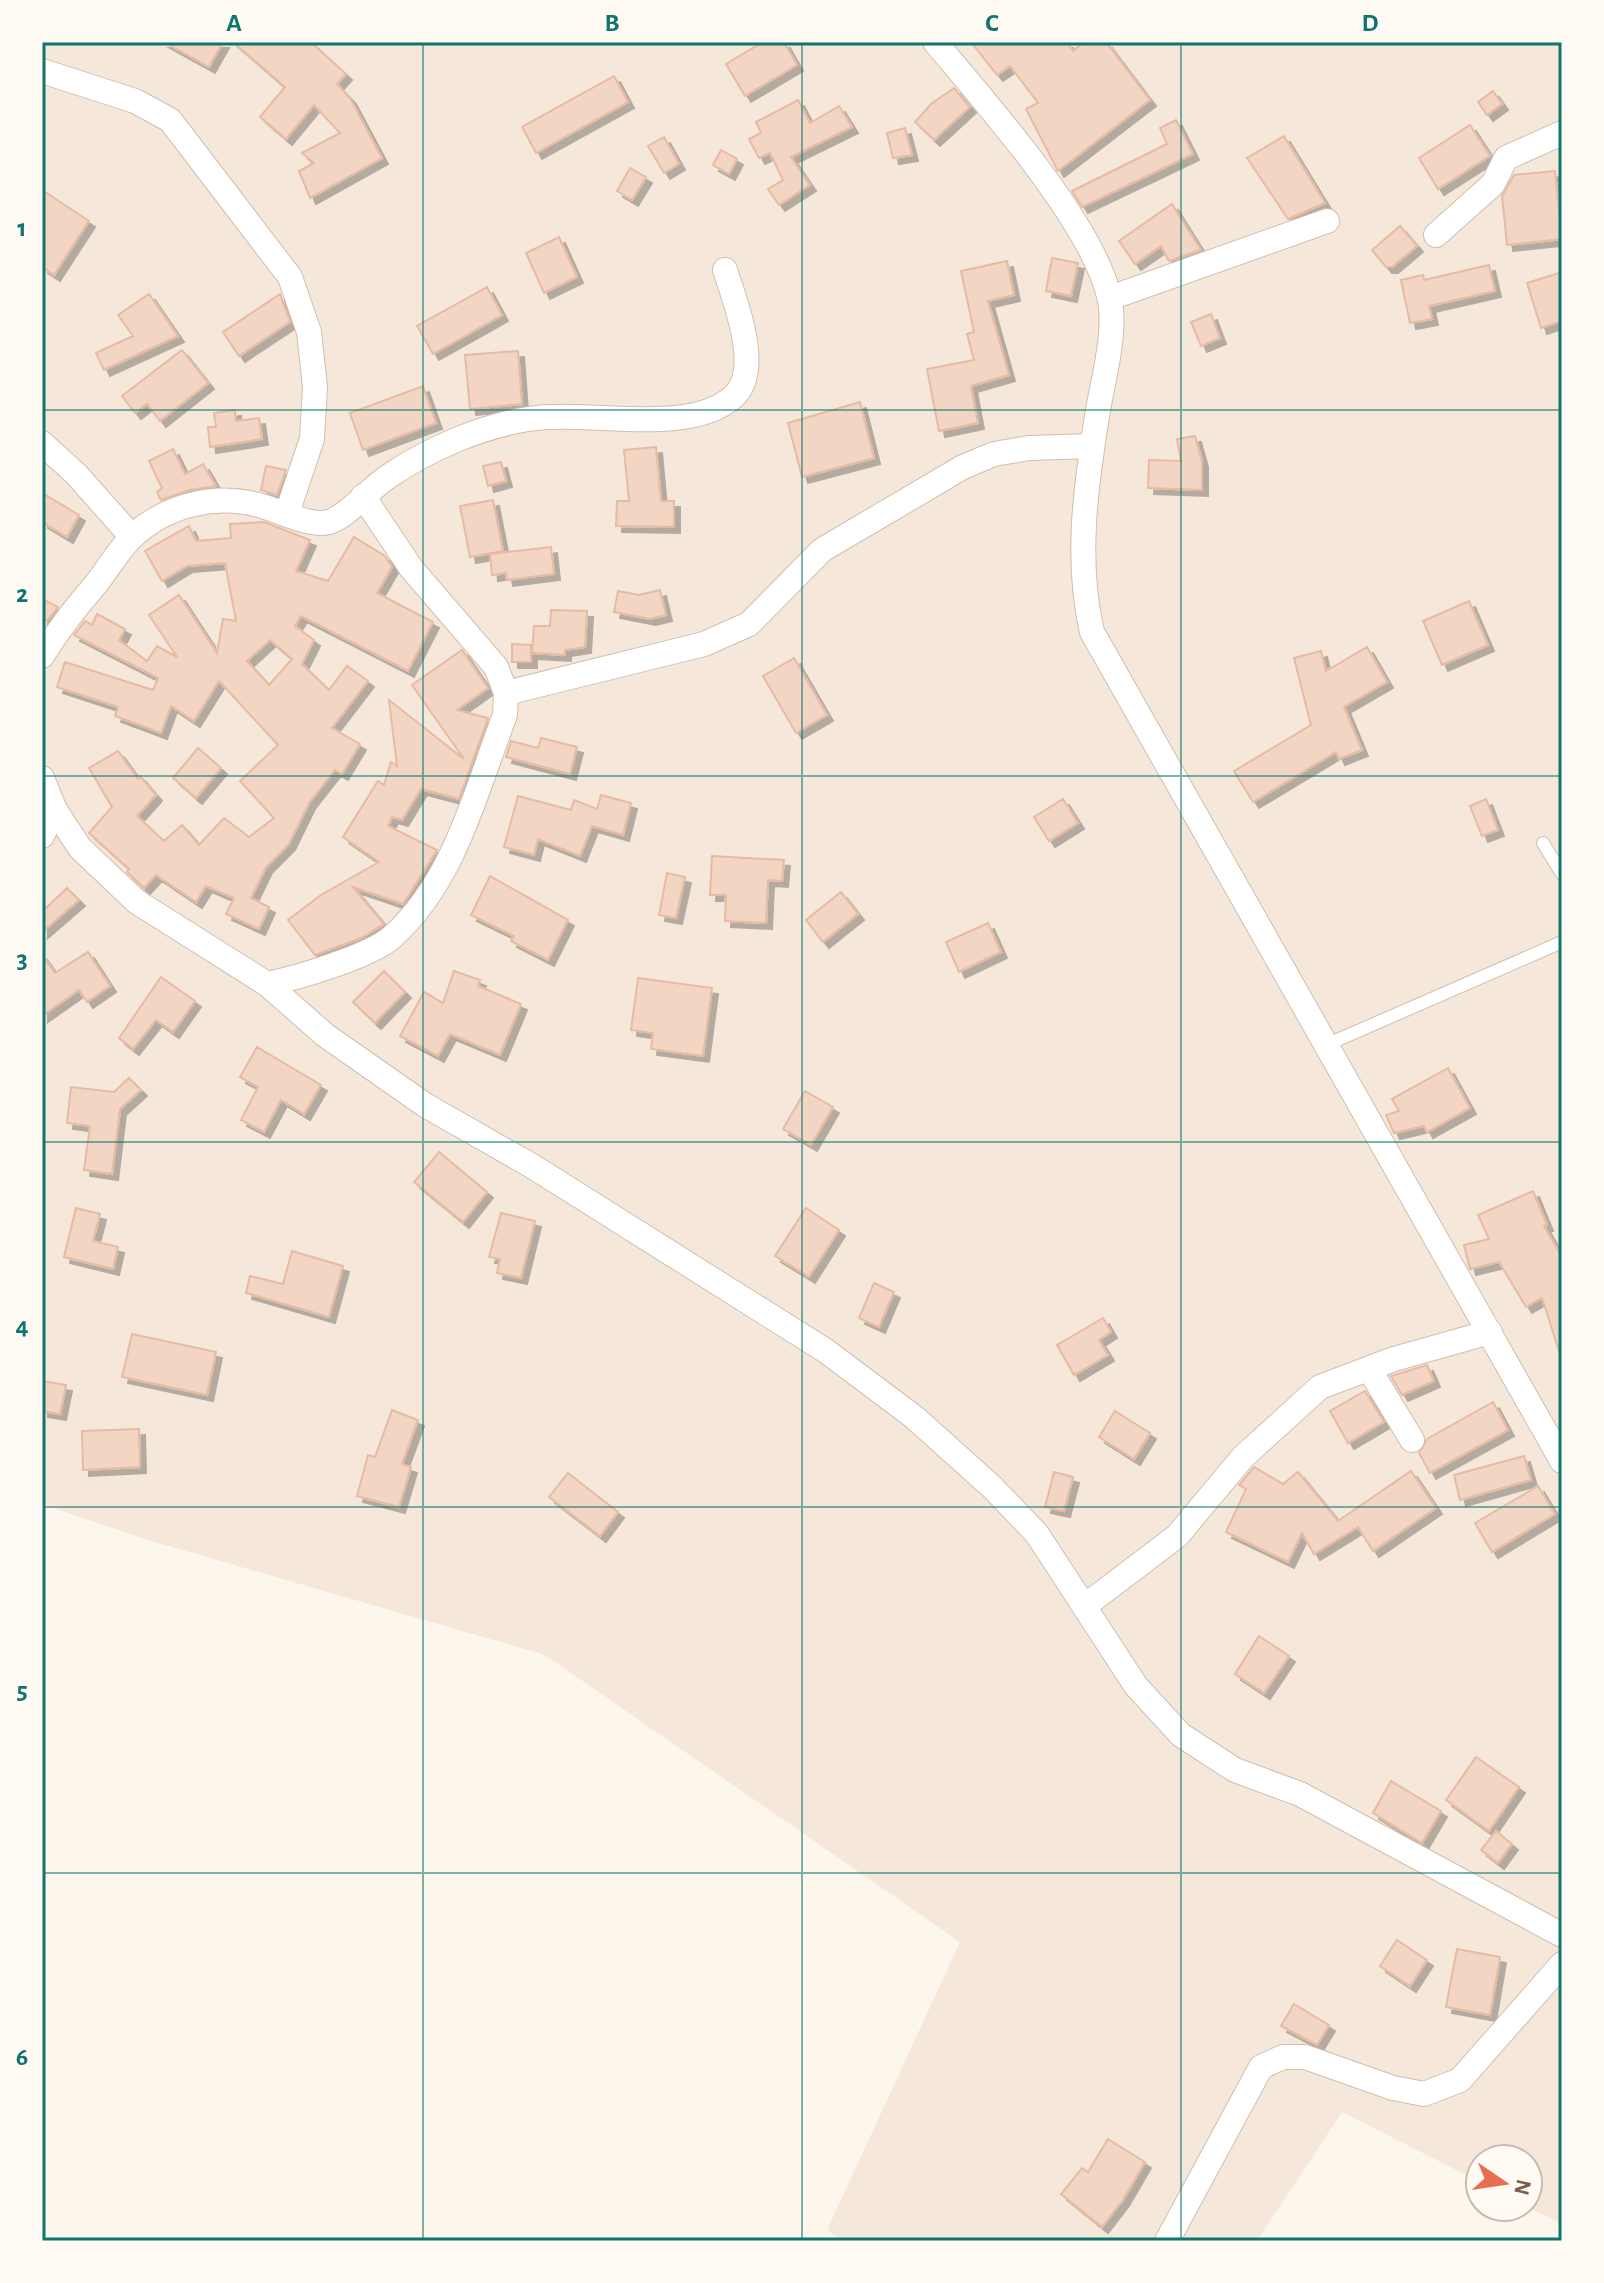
<svg xmlns="http://www.w3.org/2000/svg" width="1604" height="2283" font-family="'Alegreya Sans',sans-serif">
  <style>
    .residential { fill: #f5e8da }
    .building { fill: #f3d5c3; stroke: #e6bba3; stroke-width: 2; fill-rule: evenodd; filter: url(#shadow) }
    .lines { fill: none; stroke-linecap: round; stroke-linejoin: round }
    .lane-casing { stroke: #d1beb0; stroke-width: 14 }
    .street-casing { stroke: #d1beb0; stroke-width: 26 }
    .lane { stroke: #fff; stroke-width: 12 }
    .street { stroke: #fff; stroke-width: 24 }
    .grid { fill: none; stroke: #0f766e; stroke-width: 2; stroke-opacity: 0.55 }
    .neatline { fill: none; stroke: #0f766e; stroke-width: 3 }
    .grid-label { font-size: 26px; text-anchor: middle; font-weight: bold; fill: #0f766e }
  </style>
  <defs>
    <filter id="shadow"><feDropShadow dx="6" dy="6" stdDeviation="0" flood-color="#0004"/></filter>
  </defs>
  <rect width="100%" height="100%" fill="#fdf6ec"/>
  <path class="residential" d="M42,42H1562V2224L1528,2207V2159H1480V2182L1342,2112L1257,2241H842L827,2230L960,1942L545,1655L148,1540L42,1504Z"/>
  <g class="building">
    <path d="M164,42H223L209,67Z"/>
    <path d="M233,42H311L346,74L337,84L350,98L382,158L310,198L299,171L314,163L302,153L340,133L314,105L286,139L260,117L285,87Z"/>
    <path d="M763,42H784L797,65L745,96L726,64Z"/>
    <path d="M971,42H1067L1073,51L1084,42H1106L1150,100L1058,171L1026,109L1038,103L1010,66L997,75Z"/>
    <path d="M614,76L628,102L536,153L522,127Z"/>
    <path d="M954,88L970,107L934,140L915,122L931,104Z"/>
    <path d="M1493,91L1502,104L1487,115L1478,102Z"/>
    <path d="M798,100L810,123L839,106L852,127L791,157L810,185L779,205L768,189L783,180L770,153L759,158L749,139L761,133L756,122Z"/>
    <path d="M1176,120L1193,154L1082,207L1072,191L1167,144L1160,128Z"/>
    <path d="M1470,125L1490,156L1438,189L1419,158Z"/>
    <path d="M905,128L912,155L893,158L887,133Z"/>
    <path d="M1284,136L1325,203L1288,219L1247,158Z"/>
    <path d="M664,137L679,164L664,173L648,146Z"/>
    <path d="M721,150L737,159L729,174L713,165Z"/>
    <path d="M630,168L646,177L632,200L617,191Z"/>
    <path d="M1555,171L1562,239L1507,245L1502,196L1514,175Z"/>
    <path d="M42,190L89,221L54,275L42,267Z"/>
    <path d="M1172,204L1201,250L1169,261L1161,246L1135,264L1119,241Z"/>
    <path d="M1400,226L1417,246L1392,267H1386L1372,250Z"/>
    <path d="M559,237L577,277L544,293L526,253Z"/>
    <path d="M1052,258L1078,263L1071,296L1046,291Z"/>
    <path d="M1007,261L1014,295L988,301L1009,375L971,386L978,423L939,431L927,369L974,360L967,334L974,332L961,271Z"/>
    <path d="M1489,265L1495,291L1429,306L1432,319L1410,323L1401,280L1423,275L1424,280Z"/>
    <path d="M1562,272V321L1541,328L1527,283Z"/>
    <path d="M487,287L502,315L433,354L417,326Z"/>
    <path d="M149,294L178,336L104,370L96,353L133,336L118,315Z"/>
    <path d="M280,294L290,322L239,356L223,332Z"/>
    <path d="M1211,314L1220,338L1201,346L1191,322Z"/>
    <path d="M182,350L208,383L160,421L147,404L135,413L122,396Z"/>
    <path d="M518,351L522,404L470,409L465,355Z"/>
    <path d="M423,386L436,423L363,450L350,413Z"/>
    <path d="M860,402L874,458L802,477L788,423Z"/>
    <path d="M235,410L236,421L259,418L262,439L210,447L208,427H216L214,413Z"/>
    <path d="M1195,436L1202,461V490L1148,488L1149,460L1181,461L1177,439Z"/>
    <path d="M656,447L661,501H674V527L616,526L617,501H629L624,450Z"/>
    <path d="M173,449L185,474L203,464L216,486L189,490L161,500L157,492L162,488L149,461Z"/>
    <path d="M501,462L506,481L488,486L483,466Z"/>
    <path d="M266,466L286,470L277,495L261,490Z"/>
    <path d="M42,493L79,515L67,537L42,522Z"/>
    <path d="M493,500L503,551L470,557L460,506Z"/>
    <path d="M264,522L310,540L296,571L328,581L354,537L385,556L392,567L377,593L433,622L408,671L301,616L295,626L314,640L302,664L329,690L347,666L368,681L332,728L360,744L342,774L335,770L309,803L289,844L266,867L251,898L269,907L259,929L226,914L234,898L206,886L196,902L156,875L144,888L127,872L129,869L89,833L112,807L89,768L118,751L138,779L140,776L156,795L137,816L164,841L182,825L199,845L224,818L249,837L274,818L240,781L278,745L219,681L194,721L171,706L161,733L115,716L118,707L57,687L65,662L153,690L158,678L74,635L85,621L92,625L97,614L125,629L119,640L147,661L157,646L177,657L149,615L179,595L217,653L223,619L236,621L225,563L187,566L162,581L145,551L189,526L196,541L231,538L230,524ZM270,640L292,659L269,685L247,661Z"/>
    <path d="M551,547L554,574L507,580L506,573L492,575L490,554Z"/>
    <path d="M660,590L666,615L650,619L614,612L618,591L639,595Z"/>
    <path d="M42,599L58,607L47,621L42,618Z"/>
    <path d="M1469,601L1488,645L1442,665L1423,621Z"/>
    <path d="M551,610L587,611L585,647L565,650V655L532,653L534,626H550Z"/>
    <path d="M512,644L531,645V662H512Z"/>
    <path d="M1367,647L1387,682L1344,707L1362,750L1339,759L1336,752L1253,802L1234,771L1311,725L1294,658L1321,651L1326,671Z"/>
    <path d="M462,650L488,688L457,710L488,718L459,799L421,789L402,820L392,817L388,826L437,850L434,855L403,904L353,887L384,924L361,938L315,955L288,920L321,895L379,862L343,837L378,781L384,785L391,762L397,766L389,700L464,759L412,685Z"/>
    <path d="M794,658L827,715L796,733L763,676Z"/>
    <path d="M541,738L577,747L570,774L506,757L511,741L538,748Z"/>
    <path d="M198,748L221,768L196,798L173,778Z"/>
    <path d="M601,795L631,803L623,835L592,826L580,856L538,839L534,855L504,847L518,796L571,810L574,800L597,809Z"/>
    <path d="M1063,799L1078,823L1049,841L1034,817Z"/>
    <path d="M1486,799L1498,830L1482,836L1470,806Z"/>
    <path d="M712,856L784,860L782,881L768,880L766,923L725,921L726,895H710Z"/>
    <path d="M667,873L685,877L676,918L659,915Z"/>
    <path d="M490,876L568,920L548,960L511,941L514,936L471,915Z"/>
    <path d="M67,888L79,900L42,932V912Z"/>
    <path d="M841,892L858,914L823,942L806,920Z"/>
    <path d="M988,923L1001,952L959,972L946,942Z"/>
    <path d="M88,952L110,986L87,1002L79,990L42,1016V955L55,973Z"/>
    <path d="M384,971L405,992L375,1023L353,1002Z"/>
    <path d="M454,971L480,980L478,986L521,1004L500,1055L450,1034L438,1056L400,1036L424,992L443,1003Z"/>
    <path d="M161,977L195,1001L173,1032L156,1020L133,1049L119,1038Z"/>
    <path d="M638,978L712,988L703,1056L651,1049L653,1033L631,1030Z"/>
    <path d="M257,1047L321,1085L304,1114L281,1100L264,1132L241,1120L258,1087L240,1077Z"/>
    <path d="M1448,1068L1470,1108L1427,1132L1424,1126L1394,1133L1386,1115L1399,1111L1392,1099Z"/>
    <path d="M129,1078L141,1090L120,1109L112,1174L84,1170L90,1126L67,1123L71,1087L114,1092Z"/>
    <path d="M805,1091L833,1107L811,1145L783,1129Z"/>
    <path d="M439,1152L487,1192L463,1222L414,1182Z"/>
    <path d="M1533,1191L1547,1225L1544,1226L1562,1257V1350L1559,1351L1542,1298L1526,1307L1499,1262L1470,1269L1464,1245L1489,1239L1478,1215Z"/>
    <path d="M76,1208L100,1214L93,1241L118,1247L113,1269L64,1257Z"/>
    <path d="M806,1208L839,1230L809,1277L775,1256Z"/>
    <path d="M501,1213L535,1221L521,1278L497,1273L500,1259L489,1257Z"/>
    <path d="M292,1251L343,1266L329,1317L246,1293L250,1276L283,1284Z"/>
    <path d="M874,1283L894,1292L879,1327L859,1318Z"/>
    <path d="M1103,1318L1111,1332L1099,1340L1108,1355L1074,1375L1057,1345Z"/>
    <path d="M132,1334L216,1352L207,1395L122,1377Z"/>
    <path d="M1427,1365L1434,1381L1402,1395L1391,1376Z"/>
    <path d="M42,1381L66,1385L60,1414L42,1411Z"/>
    <path d="M1365,1391L1384,1422L1348,1443L1330,1411Z"/>
    <path d="M1493,1402L1508,1430L1430,1473L1419,1453L1427,1439Z"/>
    <path d="M392,1410L418,1420L402,1464L411,1467L399,1507L357,1496L368,1455L375,1457Z"/>
    <path d="M1115,1411L1150,1433L1134,1459L1099,1437Z"/>
    <path d="M139,1429L140,1467L83,1470L82,1431Z"/>
    <path d="M1524,1456L1531,1480L1460,1500L1454,1475Z"/>
    <path d="M1254,1467L1283,1484L1298,1472L1338,1521L1411,1471L1436,1508L1373,1551L1358,1527L1314,1554L1302,1533L1288,1562L1226,1532L1246,1489L1239,1485Z"/>
    <path d="M1054,1472L1073,1477L1064,1511L1045,1507Z"/>
    <path d="M568,1473L618,1512L600,1536L549,1497Z"/>
    <path d="M1538,1486L1555,1514L1492,1552L1475,1523Z"/>
    <path d="M1259,1636L1289,1656L1264,1693L1235,1674Z"/>
    <path d="M1476,1757L1519,1787L1489,1831L1446,1800Z"/>
    <path d="M1391,1781L1441,1811L1422,1843L1373,1813Z"/>
    <path d="M1496,1831L1512,1844L1498,1863L1481,1850Z"/>
    <path d="M1397,1940L1427,1960L1410,1986L1380,1966Z"/>
    <path d="M1457,1949L1500,1957L1490,2015L1446,2007Z"/>
    <path d="M1294,2004L1329,2025L1317,2045L1281,2026Z"/>
    <path d="M1108,2139L1145,2162L1123,2200L1102,2227L1061,2194L1082,2168L1088,2172Z"/>
  </g>
  <g class="lines">
    <defs>
      <g id="lane">
        <path d="M1543,843L1562,874"/>
        <path d="M1326,1045L1562,942"/>
      </g>
      <g id="street">
        <path d="M935,42C986,103 1091,221 1109,296C1117,331 1104,375 1098,410C1086,484 1075,559 1092,632L1562,1461"/>
        <path d="M42,71L135,101L170,120L290,277L309,332L315,387L312,439L287,513"/>
        <path d="M1436,235L1493,184L1506,158L1562,133"/>
        <path d="M1110,298L1327,221"/>
        <path d="M42,443L76,474L132,537"/>
        <path d="M42,656C58,630 76,607 96,584C108,569 119,549 133,536C168,504 217,493 262,506C280,511 314,529 332,521C353,511 369,489 389,476C429,449 479,427 528,419C588,409 687,437 733,397C763,371 735,301 725,270"/>
        <path d="M506,693L704,644L749,624L822,550L963,467L994,454L1029,448L1092,446"/>
        <path d="M42,778L55,810L80,848L137,902L267,984L325,1035L425,1105L532,1166L826,1351L914,1417L993,1488L1037,1534L1136,1686L1181,1735L1235,1770L1300,1794L1562,1935"/>
        <path d="M42,836L55,810"/>
        <path d="M267,984C297,978 371,956 392,937C455,881 476,790 505,715L506,693L496,667L411,568L363,496"/>
        <path d="M1369,1369L1412,1440"/>
        <path d="M1086,1605L1177,1536L1243,1457L1320,1387L1394,1359L1490,1332"/>
        <path d="M1167,2241L1261,2067L1283,2057H1305L1393,2088L1424,2094L1460,2080L1562,1964"/>
      </g>
    </defs>
    <use href="#lane" class="lane-casing"/>
    <use href="#street" class="street-casing"/>
    <use href="#lane" class="lane"/>
    <use href="#street" class="street"/>
  </g>
  <path class="grid" d="M423,42V2241M802,42V2241M1181,42V2241M42,410H1562M42,776H1562M42,1142H1562M42,1507H1562M42,1873H1562"/>
  <rect width="1604" height="2283" fill="none" stroke="#fffaf3" stroke-width="88"/>
  <g transform="translate(1504 2183) rotate(103)"><circle r="38" fill="#fffaf3" stroke="#cabbb1" stroke-width="2"/>
  <path d="M0-6L14 30L0 20L-14 30Z" fill="#e76f51"/>
  <text y="-12" font-size="22" font-weight="bold" text-anchor="middle" fill="#7a5c4d">N</text>
  </g>
  <rect x="44" y="44" width="1516" height="2195" class="neatline"/>
  <g class="grid-label">
    <text x="234" y="31">A</text>
    <text x="612" y="31">B</text>
    <text x="992" y="31">C</text>
    <text x="1370" y="31">D</text>
    <text x="22" y="236">1</text>
    <text x="22" y="602">2</text>
    <text x="22" y="968">3</text>
    <text x="22" y="1334">4</text>
    <text x="22" y="1699">5</text>
    <text x="22" y="2065">6</text>
  </g>
</svg>
